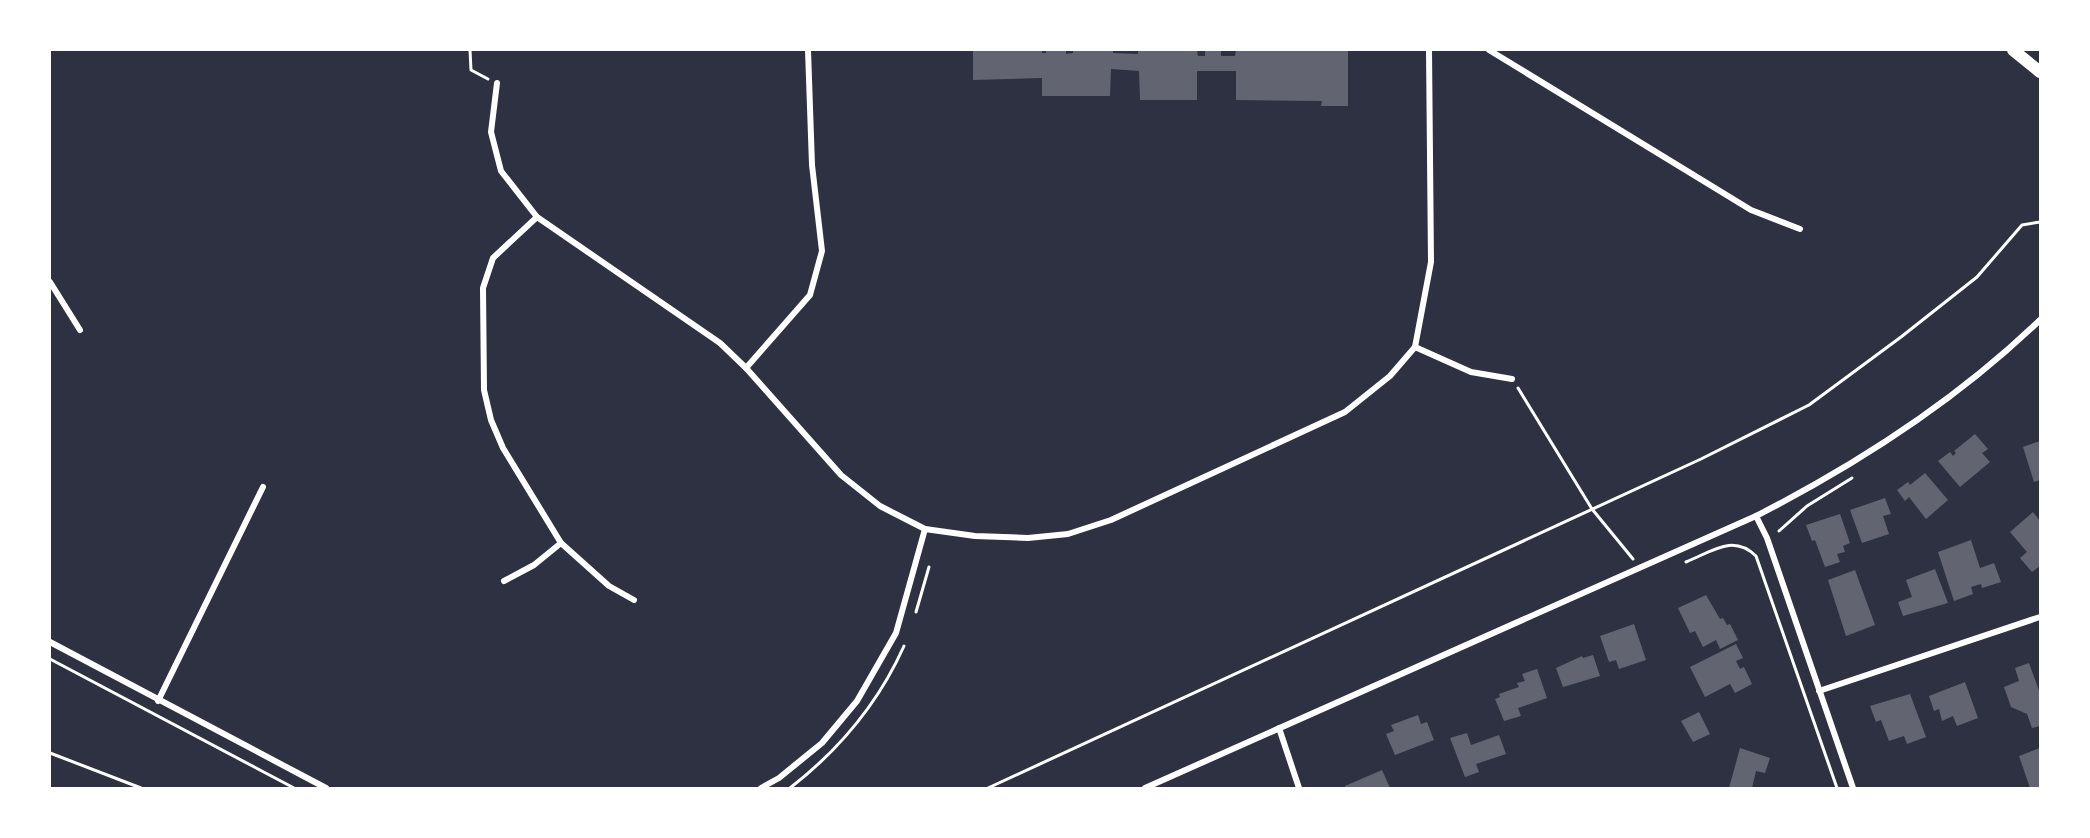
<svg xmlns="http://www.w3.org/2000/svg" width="2090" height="838" font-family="Georgia,serif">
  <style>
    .building { fill: #626471 }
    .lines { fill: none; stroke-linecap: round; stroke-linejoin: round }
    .path { stroke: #fff; stroke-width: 3 }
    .minor { stroke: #fff; stroke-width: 6 }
    .secondary { stroke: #fff; stroke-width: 12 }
  </style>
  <rect width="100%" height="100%" fill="#2d3142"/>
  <g class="building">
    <path d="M973,50H1042V53H1046V50H1066V54L1073,53V50H1113V53L1138,54V50H1197L1198,56H1205V50H1221V56H1235L1236,50H1348V106H1321L1322,101L1236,100V71H1197V100H1140L1139,71L1111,69L1110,96H1042V78L973,80Z"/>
    <path d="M1975,434L1988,449L1982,453L1990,462L1960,487L1938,461L1950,452L1953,456L1956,453L1954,451Z"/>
    <path d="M2040,441V480L2034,482L2023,447Z"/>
    <path d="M1925,473L1948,500L1926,519L1909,497L1905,501L1897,490L1908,482L1910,485Z"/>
    <path d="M1885,498L1891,514L1883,516L1889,534L1862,543L1850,510Z"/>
    <path d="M2033,512L2040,521V566L2032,572L2020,558L2027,552L2010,532Z"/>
    <path d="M1840,514L1850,543L1843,546L1845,552L1837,554L1840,562L1825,567L1815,540L1812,541L1806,525Z"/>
    <path d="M1971,540L1980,568L1994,563L2001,582L1982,588L1981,584L1971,587L1973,594L1954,601L1938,552Z"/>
    <path d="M1935,569L1948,603L1903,616L1898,602L1912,597L1906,580Z"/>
    <path d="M1855,570L1875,625L1846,636L1828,580Z"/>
    <path d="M1706,595L1720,619L1723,618L1727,625L1730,624L1738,640L1720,649L1716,640L1703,647L1695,631L1690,633L1678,608Z"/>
    <path d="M1634,624L1646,660L1619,669L1616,660L1609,662L1600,636Z"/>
    <path d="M1736,644L1743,658L1736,661L1740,669L1744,667L1752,684L1735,693L1730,684L1705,697L1690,667Z"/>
    <path d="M1593,655L1600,676L1563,687L1556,668L1582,656L1583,658Z"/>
    <path d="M2029,663L2040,693V726L2032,728L2027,714L2011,707L2004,687L2019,681L2015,668Z"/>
    <path d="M1537,669L1547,698L1518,708L1521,716L1504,721L1495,699L1500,697L1499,694L1519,687L1517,683L1525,681L1522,674Z"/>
    <path d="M1965,682L1978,718L1957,726L1953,716L1942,721L1939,709L1934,711L1929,696Z"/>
    <path d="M1910,694L1926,737L1907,744L1904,736L1889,741L1881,720L1876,722L1870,706Z"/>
    <path d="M1699,712L1710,734L1693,742L1681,721Z"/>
    <path d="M1418,715L1421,724L1427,722L1434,740L1395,755L1386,734L1394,731L1391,725Z"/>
    <path d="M1467,733L1471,745L1499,735L1506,754L1476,764L1479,772L1465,777L1450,738Z"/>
    <path d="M1740,748L1770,758L1765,773L1756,771L1752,788H1729Z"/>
    <path d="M2040,748V788H2030L2019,756Z"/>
    <path d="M1382,770L1390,788H1345V786Z"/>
  </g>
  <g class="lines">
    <g class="path">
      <path d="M470,50L471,70L488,79"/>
      <path d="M1518,388L1592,509L1633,559"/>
      <path d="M1779,531L1807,506L1852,478"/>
      <path d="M1686,562C1713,551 1733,534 1756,556L1837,788"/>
      <path d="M916,612L929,567"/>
      <path d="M50,659L294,788"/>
      <path d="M50,753L141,788"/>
      <path d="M790,788C839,750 878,704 904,646"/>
      <path d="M988,788L1701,459L1809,405L1901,337L1977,277L2022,225L2040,222"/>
    </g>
    <g class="minor">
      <path d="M1489,50L1751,210L1800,229"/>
      <path d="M497,83L491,132L501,171L537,217L720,343L746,368L841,475L880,506L925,529L975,536L1028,538L1068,534L1111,520L1345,412L1390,376L1415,347L1431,262L1429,50"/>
      <path d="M537,217L493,258L483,288L484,390L491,420L503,448L561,543L609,586L634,600"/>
      <path d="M50,282L80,330"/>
      <path d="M1415,347L1471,372L1512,379"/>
      <path d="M746,368L810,295L822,251L812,165L808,50"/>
      <path d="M1756,516L1767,538L1853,788"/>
      <path d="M504,581L534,565L561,543"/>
      <path d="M50,642L326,788"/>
      <path d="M1819,691L2040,617"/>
      <path d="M158,701L263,487"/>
      <path d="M1279,728L1299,788"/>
      <path d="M761,788L779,778L822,743L857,701L896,633L925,529"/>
      <path d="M1145,788L1756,516C1858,464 1958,399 2040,320"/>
    </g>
    <path class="secondary" d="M2013,50L2040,72"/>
  </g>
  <rect width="2090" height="838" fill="none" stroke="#ffffff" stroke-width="102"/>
</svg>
